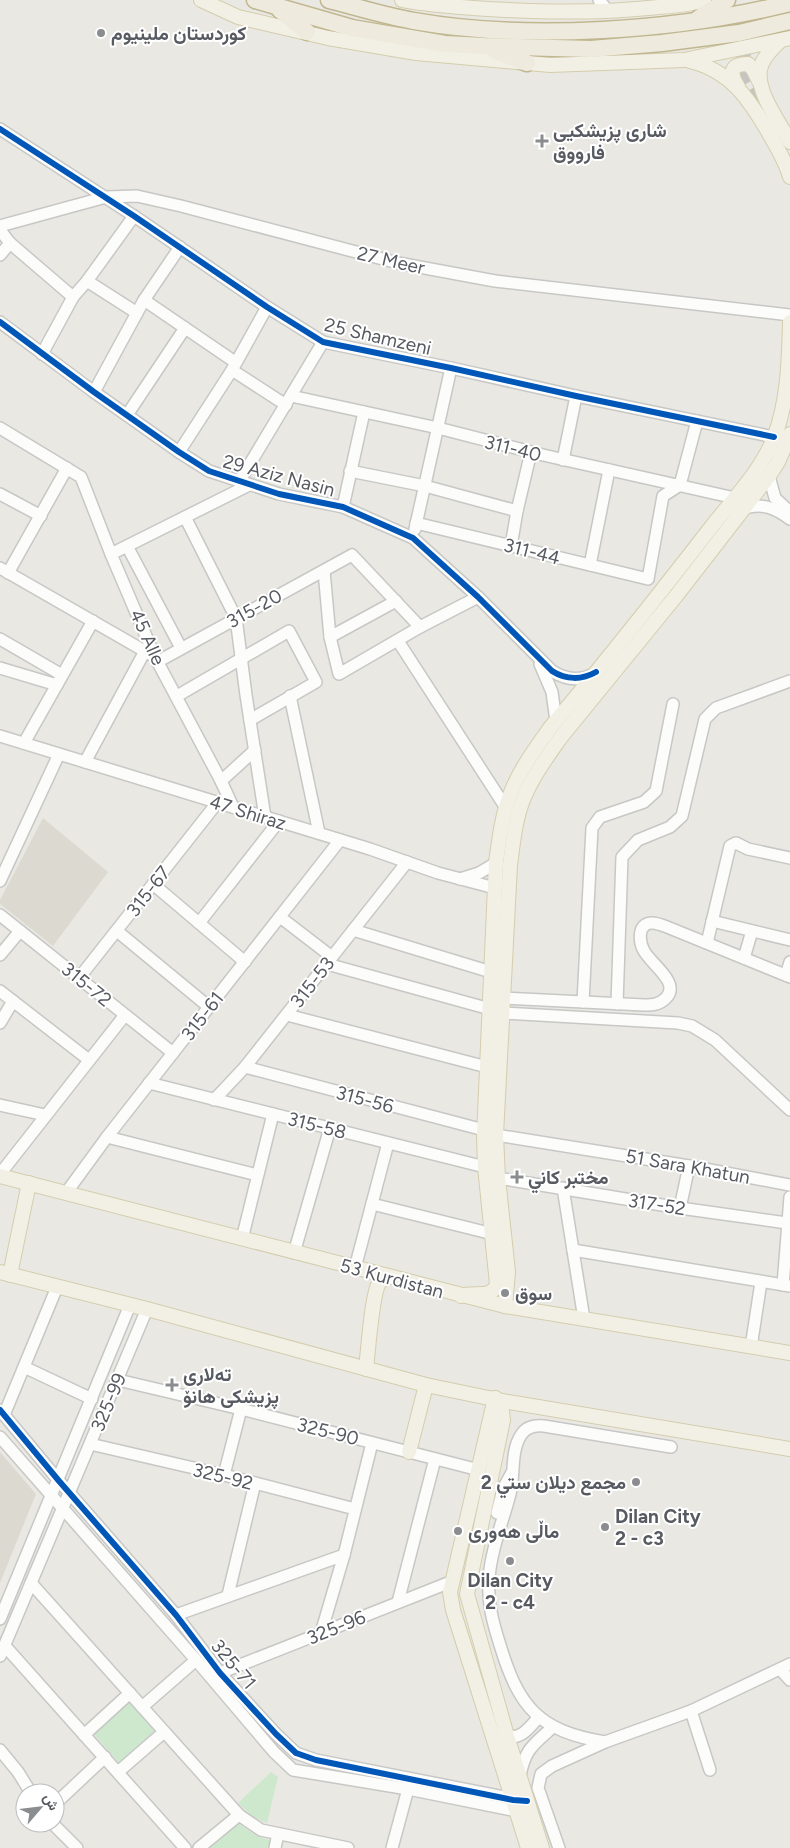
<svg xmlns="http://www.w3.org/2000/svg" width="790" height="1848" font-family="Figtree,Vazirmatn,sans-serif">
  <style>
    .education { fill: #dcdad0 }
    .park { fill: #cee8cd }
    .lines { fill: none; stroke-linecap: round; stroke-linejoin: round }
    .major-tunnel { stroke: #c5c4c2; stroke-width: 14; stroke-dasharray: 14 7; stroke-linecap: butt }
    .minor-casing { stroke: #c7c7c6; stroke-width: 14 }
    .major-casing { stroke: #d4cdad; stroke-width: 16 }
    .highway-casing { stroke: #c0b690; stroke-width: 19 }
    .minor { stroke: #fcfcfb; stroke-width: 11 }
    .major { stroke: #f2f0e5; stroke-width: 14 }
    .highway { stroke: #eeebde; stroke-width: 16 }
    .cycleway-casing { stroke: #fff; stroke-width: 9 }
    .cycleway { stroke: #0057b8; stroke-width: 6 }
    .poi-dot { fill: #8a8c8e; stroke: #fff; stroke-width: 2 }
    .labels { text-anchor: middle; stroke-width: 4; stroke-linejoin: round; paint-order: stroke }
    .poi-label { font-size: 19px; font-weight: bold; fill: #575a61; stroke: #fff; text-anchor: start }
    .street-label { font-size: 19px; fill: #575a61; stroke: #fff }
  </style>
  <rect width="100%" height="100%" fill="#eae8e2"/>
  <g class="education">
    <path d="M43,818L108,872L53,946L0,904V900Z"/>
    <path d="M0,1452L36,1494L0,1583Z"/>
  </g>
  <g class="park">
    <path d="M129,1702L155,1732L119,1763L93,1733Z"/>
    <path d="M271,1772L278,1777L267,1823L253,1817L238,1803Z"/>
    <path d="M237,1822C249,1832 260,1838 276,1842L274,1848H206Z"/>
  </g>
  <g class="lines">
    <path class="major-tunnel" d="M760,100C755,92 746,82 744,73C737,44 761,23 780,4"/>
    <defs>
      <g id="minor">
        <path d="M599,0L608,11"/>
        <path d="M0,129L134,216L267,307L323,342L451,368L576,396L774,437"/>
        <path d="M0,226L106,197L137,196L181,206L398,263L495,281L790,315"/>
        <path d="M0,230L10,243L73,297"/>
        <path d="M0,255L10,243"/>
        <path d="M87,281L137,313"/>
        <path d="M144,300L235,362"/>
        <path d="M0,322L94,392L179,452L209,471L279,494L343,507L413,538L478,597L552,671C566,680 581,681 595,673"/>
        <path d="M42,354L73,297L87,281L134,216"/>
        <path d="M232,370L286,405"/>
        <path d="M94,392L144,300L180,247"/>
        <path d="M291,396L438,428L543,455L735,498"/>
        <path d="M127,415L185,328"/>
        <path d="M0,428L81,477L111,554L155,657L221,781L233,807"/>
        <path d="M179,452L232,370L267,307"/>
        <path d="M563,460L576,396"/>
        <path d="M350,471L425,486L517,511"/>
        <path d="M769,476L775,498L789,511"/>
        <path d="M239,482L323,342"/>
        <path d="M0,494L41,516"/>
        <path d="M343,507L364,412"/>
        <path d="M745,508C763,503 775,508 790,519"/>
        <path d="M185,517L236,618L246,695L265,817"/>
        <path d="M416,523L648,579L663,496L680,485L697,421"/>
        <path d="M415,529L451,368"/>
        <path d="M127,546L181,648"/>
        <path d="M511,546L517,511L531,452"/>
        <path d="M111,554L249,485"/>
        <path d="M590,565L609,470"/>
        <path d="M0,568L155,657"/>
        <path d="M324,571L330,637L339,674L420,627L478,597"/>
        <path d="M8,573L67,468"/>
        <path d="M330,637L396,601"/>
        <path d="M0,639L62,675"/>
        <path d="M398,641L506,808"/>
        <path d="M157,662L352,555L420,627"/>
        <path d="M540,664L552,692L556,721"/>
        <path d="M0,668L57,685"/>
        <path d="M177,696L289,631L316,682L250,720"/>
        <path d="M290,696L319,833"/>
        <path d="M0,736L370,849L438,873L495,888"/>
        <path d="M24,743L93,621"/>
        <path d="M85,762L145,651"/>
        <path d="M221,781L255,750"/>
        <path d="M460,879L479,873L496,863"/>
        <path d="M0,881L59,754"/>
        <path d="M153,884L245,962"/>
        <path d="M0,915L173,1053"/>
        <path d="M280,917L332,957"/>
        <path d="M712,921L790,940"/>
        <path d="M199,923L279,821"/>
        <path d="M353,930L491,972"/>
        <path d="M117,931L209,1007"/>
        <path d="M707,943L730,846L736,843L748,849L790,858"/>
        <path d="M0,955L20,931"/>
        <path d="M744,958L752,931"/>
        <path d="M327,964L490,1009"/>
        <path d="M786,975L790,962"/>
        <path d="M79,978L217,803"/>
        <path d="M0,991L89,1060"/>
        <path d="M503,998L644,1005C652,1005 659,1005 666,998C681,983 651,964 644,951C639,942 637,923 652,923C657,923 662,925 667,927L790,977"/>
        <path d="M583,1002L592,828L600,817L644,802L656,791L673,704"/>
        <path d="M617,1004L622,857L638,840L670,827L682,816L705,719L716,708L790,681"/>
        <path d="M503,1013L678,1023L692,1026L715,1040L790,1110"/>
        <path d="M287,1015L487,1067"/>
        <path d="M0,1023L13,1001"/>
        <path d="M245,1067L484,1130"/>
        <path d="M149,1083L485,1167"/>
        <path d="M214,1100L245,1067L407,862"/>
        <path d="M0,1105L45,1115"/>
        <path d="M496,1135L689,1166L790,1185"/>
        <path d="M107,1137L257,1175"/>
        <path d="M0,1174L125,1015"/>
        <path d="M498,1178L680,1208L787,1223"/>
        <path d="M563,1188L584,1319"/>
        <path d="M66,1193L107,1137L340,840"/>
        <path d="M372,1204L493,1234"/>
        <path d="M680,1208L689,1166"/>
        <path d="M242,1239L273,1114"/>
        <path d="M573,1250L790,1286"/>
        <path d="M294,1253L330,1128"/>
        <path d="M355,1268L388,1143"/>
        <path d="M783,1285L790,1197"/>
        <path d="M751,1347L761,1282"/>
        <path d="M24,1367L92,1399"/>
        <path d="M118,1380L241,1409L479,1470"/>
        <path d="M0,1410L59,1481L176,1615L220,1673L276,1734L296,1753L316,1760L520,1800"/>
        <path d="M4,1415L57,1287"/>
        <path d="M0,1437L196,1660L274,1752L293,1770L408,1789L517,1811H524"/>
        <path d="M90,1444L224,1475L355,1509"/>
        <path d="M224,1475L241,1409"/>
        <path d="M497,1513L503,1489L511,1474"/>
        <path d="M31,1583L239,1815L261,1830L348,1848"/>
        <path d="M228,1595L255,1483"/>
        <path d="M398,1602L435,1459"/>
        <path d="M176,1615L344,1555"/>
        <path d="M0,1619L130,1305"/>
        <path d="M321,1633L344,1555L372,1443"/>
        <path d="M5,1646L185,1848"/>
        <path d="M0,1656L147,1309"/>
        <path d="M780,1669L790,1680"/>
        <path d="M220,1673L453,1581"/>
        <path d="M142,1707L196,1660"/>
        <path d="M691,1711L710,1770"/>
        <path d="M84,1735L130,1693"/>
        <path d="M507,1736C522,1740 530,1726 539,1717"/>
        <path d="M605,1742C539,1731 519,1708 500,1645C493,1623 487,1602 489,1578C491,1550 503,1521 510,1494C515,1476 510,1452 521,1435C526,1427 535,1425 544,1426L671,1447"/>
        <path d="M0,1750L18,1772L31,1793"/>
        <path d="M118,1772L164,1732"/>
        <path d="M520,1776C525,1749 533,1745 553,1727"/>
        <path d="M55,1804L105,1757"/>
        <path d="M52,1823L77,1848"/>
        <path d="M199,1848L239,1815"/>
        <path d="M275,1848L278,1834"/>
        <path d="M392,1848L408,1789"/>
        <path d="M559,1848L538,1788L541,1774L552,1766L605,1742L691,1711L790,1664"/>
      </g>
      <g id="major">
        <path d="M201,0L238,17L328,38L416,53L550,65L684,60L790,38"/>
        <path d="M402,0C426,5 449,6 473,8C532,12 590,14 648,8C667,6 686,6 704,0"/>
        <path d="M780,41C772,49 762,58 760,70C756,92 780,123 790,142"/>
        <path d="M690,61C731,71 750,100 770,135C778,149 786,162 790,177"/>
        <path d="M738,87C730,74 729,64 748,64L753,69L759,81"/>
        <path d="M0,1176L505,1306L790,1353"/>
        <path d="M0,1272L147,1309L426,1385L508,1402L790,1449"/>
        <path d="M10,1275L29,1183"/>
        <path d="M461,1296C474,1291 492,1300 497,1284L485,1167L484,1137L496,863C499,840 502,816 510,795C519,771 535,749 550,728C604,664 657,597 709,530C731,501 760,473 774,438C788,402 789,361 790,322"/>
        <path d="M505,1306L508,1272L498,1178L496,1135L510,865C513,843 515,820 523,800C532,777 547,757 561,737L676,596L769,476L778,462L790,434"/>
        <path d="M366,1369C368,1352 372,1294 379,1283C382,1279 385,1278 389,1277"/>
        <path d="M495,1398L450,1592L453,1610L528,1848"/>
        <path d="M495,1398L502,1411L503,1420L467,1594L507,1736L542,1848"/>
        <path d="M409,1452L426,1385"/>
      </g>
      <g id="highway">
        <path d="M255,0L352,28L445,44L484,46L591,49L662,43L739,33L790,21"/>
        <path d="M329,0C357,7 385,16 414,21C528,41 677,31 790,3"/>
        <path d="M280,10L307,32"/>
        <path d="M699,18L727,0"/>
        <path d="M495,51L527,63"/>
      </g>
    </defs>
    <use href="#minor" class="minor-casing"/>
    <use href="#major" class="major-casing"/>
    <use href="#highway" class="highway-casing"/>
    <use href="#minor" class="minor"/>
    <use href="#major" class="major"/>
    <use href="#highway" class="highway"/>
    <defs>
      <g id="cycleway">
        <path d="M0,129L134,216L267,307L323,342L451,368L576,396L774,437"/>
        <path d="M0,322L94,392L179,452L209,471L279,494L343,507L413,538L478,597L552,671C566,680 582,680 596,672"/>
        <path d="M0,1410L59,1481L176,1615L220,1673L276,1734L296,1753L316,1760L513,1800L527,1801"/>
      </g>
    </defs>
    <use href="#cycleway" class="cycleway-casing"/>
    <use href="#cycleway" class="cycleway"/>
  </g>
  <g class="poi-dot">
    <circle cx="101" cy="33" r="5"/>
    <path d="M539.5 133.5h5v5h5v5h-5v5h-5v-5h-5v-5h5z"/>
    <path d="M514.5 1169.5h5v5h5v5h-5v5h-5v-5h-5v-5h5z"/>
    <circle cx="505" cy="1293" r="5"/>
    <path d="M169.5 1377.5h5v5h5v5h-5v5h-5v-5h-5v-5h5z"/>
    <circle cx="636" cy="1482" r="5"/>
    <circle cx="605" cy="1527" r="5"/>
    <circle cx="458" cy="1531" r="5"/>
    <circle cx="510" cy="1561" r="5"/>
  </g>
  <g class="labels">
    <g class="poi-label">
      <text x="111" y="40">کوردستان ملینیوم</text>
      <text x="553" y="137">شاری پزیشکیی<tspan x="553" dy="22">فارووق</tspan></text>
      <text x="528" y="1184">مختبر كاني</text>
      <text x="515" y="1300">سوق</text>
      <text x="183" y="1381">تەلاری<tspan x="183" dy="22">پزیشکی هانۆ</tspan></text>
      <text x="626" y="1489" text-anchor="end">مجمع ديلان ستي 2</text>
      <text x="615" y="1523">Dilan City<tspan x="615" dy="22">2 - c3</tspan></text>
      <text x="468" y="1538">ماڵی هەوری</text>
      <text x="510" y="1587" text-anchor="middle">Dilan City<tspan x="510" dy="22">2 - c4</tspan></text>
    </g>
    <g class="street-label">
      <text transform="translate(391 260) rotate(13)" y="7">27 Meer</text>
      <text transform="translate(378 336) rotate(13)" y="7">25 Shamzeni</text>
      <text transform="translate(513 448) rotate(14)" y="7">311-40</text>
      <text transform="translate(279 475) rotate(15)" y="7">29 Aziz Nasin</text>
      <text transform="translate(532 551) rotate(14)" y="7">311-44</text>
      <text transform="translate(254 608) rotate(-29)" y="7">315-20</text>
      <text transform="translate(148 637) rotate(66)" y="7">45 Alle</text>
      <text transform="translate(248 812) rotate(17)" y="7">47 Shiraz</text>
      <text transform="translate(148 891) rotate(-52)" y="7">315-67</text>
      <text transform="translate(312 982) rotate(-52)" y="7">315-53</text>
      <text transform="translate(87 984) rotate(39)" y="7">315-72</text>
      <text transform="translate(202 1016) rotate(-52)" y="7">315-61</text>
      <text transform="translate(365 1099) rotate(15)" y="7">315-56</text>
      <text transform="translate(317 1125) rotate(14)" y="7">315-58</text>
      <text transform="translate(688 1166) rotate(10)" y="7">51 Sara Khatun</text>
      <text transform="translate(657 1204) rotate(9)" y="7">317-52</text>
      <text transform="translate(392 1278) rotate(15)" y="7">53 Kurdistan</text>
      <text transform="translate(108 1402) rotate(-67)" y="7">325-99</text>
      <text transform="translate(328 1431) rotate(14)" y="7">325-90</text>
      <text transform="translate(223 1476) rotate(14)" y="7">325-92</text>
      <text transform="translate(336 1627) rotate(-22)" y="7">325-96</text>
      <text transform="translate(234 1664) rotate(50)" y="7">325-71</text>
    </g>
  </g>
  <g transform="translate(40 1808) rotate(62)"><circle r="24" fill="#ffffff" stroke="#bcbdc0"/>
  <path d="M0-4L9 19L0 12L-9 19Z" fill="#8a8c8e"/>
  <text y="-8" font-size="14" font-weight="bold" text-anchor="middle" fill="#575a61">ش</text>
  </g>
</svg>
